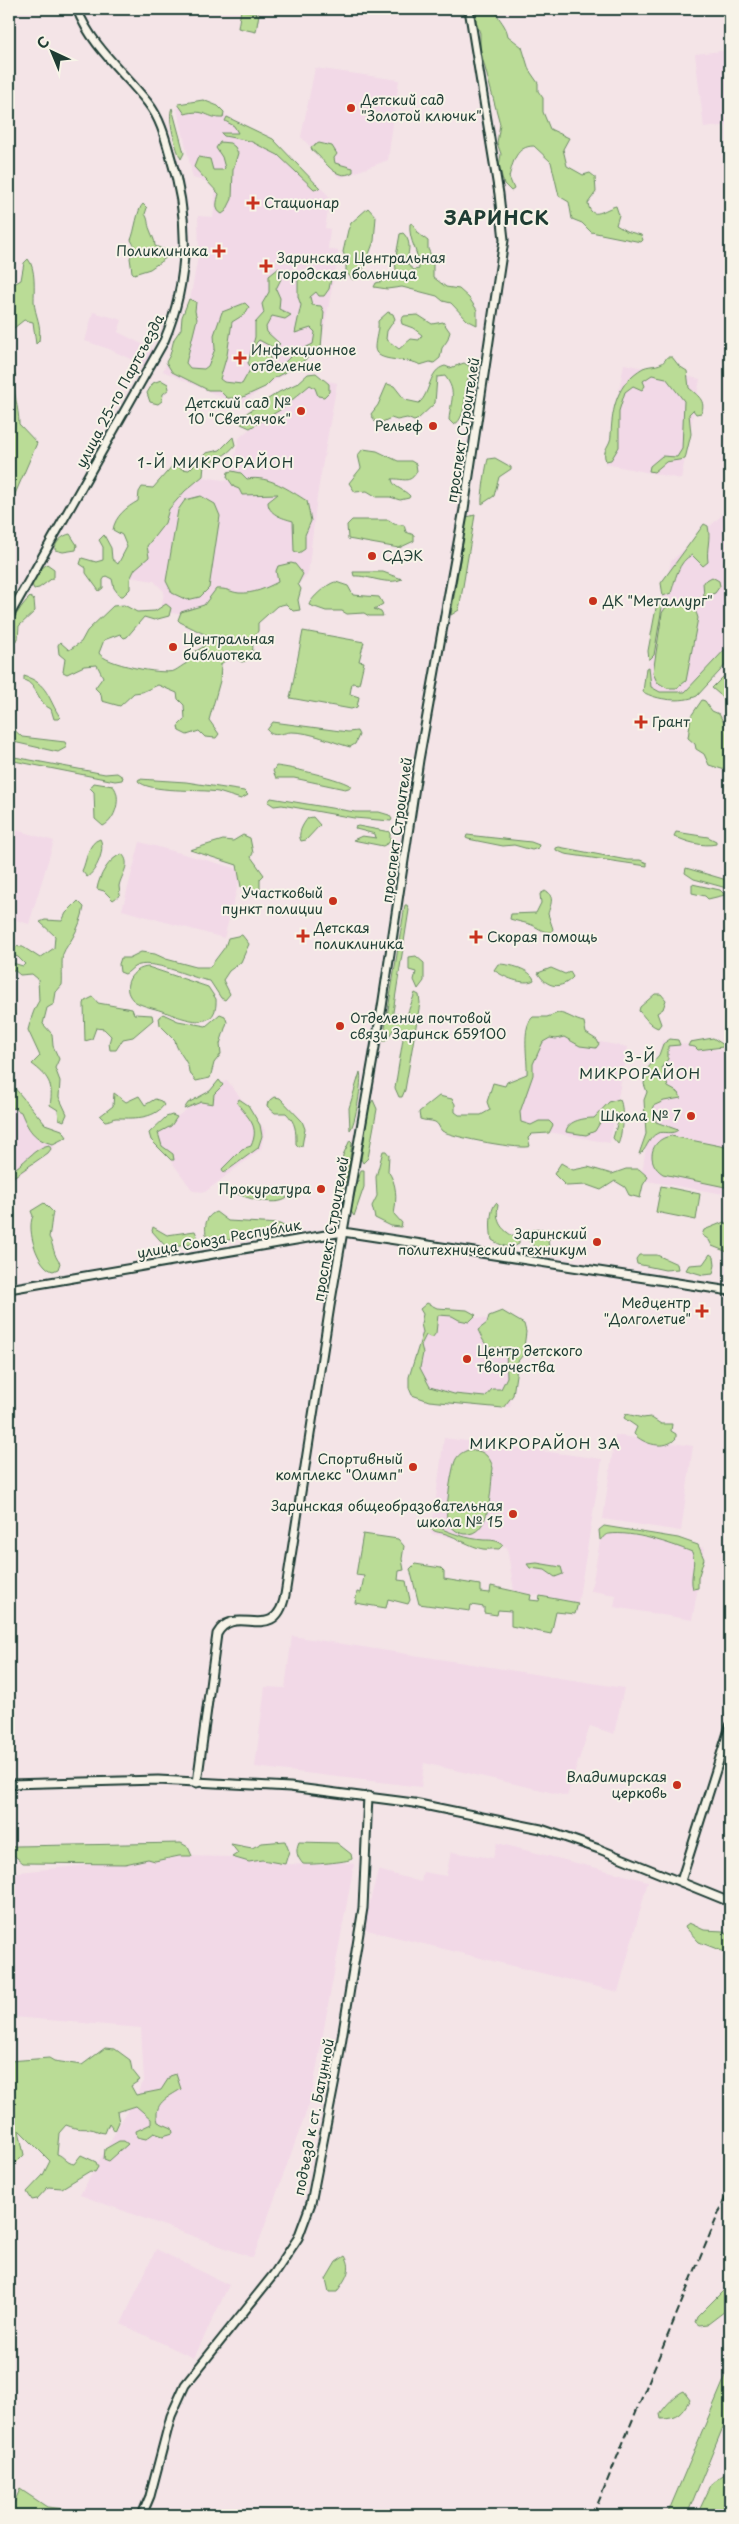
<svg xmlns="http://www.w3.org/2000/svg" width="739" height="2524" font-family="'Playpen Sans',sans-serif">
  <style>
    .built { fill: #f2d9e7 }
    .green { fill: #badc96; stroke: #6c8c65 }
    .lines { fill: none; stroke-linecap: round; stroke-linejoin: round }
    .minor-casing { stroke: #1f3d34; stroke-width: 11 }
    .minor { stroke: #f7f3e8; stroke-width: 7 }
    .rail { stroke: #1f3d34; stroke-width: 2; stroke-dasharray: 8 4; stroke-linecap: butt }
    .poi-dot { fill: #c8321e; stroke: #f7f3e8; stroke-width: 2 }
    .labels { text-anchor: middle; stroke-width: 4; stroke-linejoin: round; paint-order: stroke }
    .poi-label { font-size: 14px; fill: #1f3d34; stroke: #f7f3e8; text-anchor: start }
    .street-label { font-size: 14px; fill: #1f3d34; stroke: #f7f3e8 }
    .neighbourhood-label { font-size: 15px; letter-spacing: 1px; fill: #1f3d34; stroke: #f7f3e8 }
    .district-label { font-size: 19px; font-weight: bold; letter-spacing: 1px; fill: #1f3d34; stroke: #f7f3e8 }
  </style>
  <rect width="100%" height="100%" fill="#f4e4e7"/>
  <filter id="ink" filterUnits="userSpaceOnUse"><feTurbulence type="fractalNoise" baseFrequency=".02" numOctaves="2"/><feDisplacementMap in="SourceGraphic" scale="10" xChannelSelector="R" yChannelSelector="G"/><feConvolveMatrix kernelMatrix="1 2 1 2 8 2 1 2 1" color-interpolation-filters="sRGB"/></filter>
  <g filter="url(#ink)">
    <g class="built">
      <path d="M730,50V125L704,128L695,54Z"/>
      <path d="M315,68L399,80L388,160L340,178L301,137Z"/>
      <path d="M207,105L269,138L328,195L330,199L325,228L330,229L328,249L339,251L320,350L239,405L163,371L185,322L190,300L199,251L198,216L213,217L214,211L216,184L193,178L177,108Z"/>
      <path d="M93,312L122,320L118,332L154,350L145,366L109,349L85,341Z"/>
      <path d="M624,364L700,379L681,479L605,464Z"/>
      <path d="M309,377L337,383L317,496L308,574L254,628L161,611L164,591L154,581L129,577L177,473L229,481L239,438Z"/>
      <path d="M730,508V656L691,696L643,692L671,561Z"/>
      <path d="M9,828L54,841L29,924L9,918Z"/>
      <path d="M140,842L242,870L224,938L122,910Z"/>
      <path d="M534,1030L627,1047L610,1143L516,1126Z"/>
      <path d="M662,1040L730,1052V1195L641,1180Z"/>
      <path d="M227,1080L265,1130L261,1149L205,1192L193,1191L152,1135Z"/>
      <path d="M9,1086L55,1147L9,1183Z"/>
      <path d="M424,1310L522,1324L510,1407L412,1394Z"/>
      <path d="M615,1435L693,1446L681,1531L603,1519Z"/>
      <path d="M444,1438L602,1459L578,1603L514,1591L507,1547L431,1534Z"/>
      <path d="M602,1530L705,1548L692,1620L614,1607L616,1595L591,1591Z"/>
      <path d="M292,1636L624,1688L614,1734L590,1726L567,1796L424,1763L421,1787L255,1767L265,1687L285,1688Z"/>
      <path d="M497,1843L648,1881L618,1992L363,1929L378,1870L421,1882L423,1872L446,1876L451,1852L493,1858Z"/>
      <path d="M179,1856L232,1857L249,1862L262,1860L285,1864L319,1865L335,1861L354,1864L311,2099L253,2258L80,2195L144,2081L141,2028L13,2017L9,1951V1873L107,1863L125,1864L148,1859L165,1860Z"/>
      <path d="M156,2249L229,2285L194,2358L121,2324Z"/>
    </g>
    <g class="green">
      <path d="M476,9H495C498,20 506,24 508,36L522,47L529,70L538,83V91L543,98V112L550,129L569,138L563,149L567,166L583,175L590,173L595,177L596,192L588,203C591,223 606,208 616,206L619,215L616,225L626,231L641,235L643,240L641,242L591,232L582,223L572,219L569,202L559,196L551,162L534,146C516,146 513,162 509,177L514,189L511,191L504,184L499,166L501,154L497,143L500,124L480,49V33L476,22Z"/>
      <path d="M241,10L259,14L256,32L238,28Z"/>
      <path d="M203,100L218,106L224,112L223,118C207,119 206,108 185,114L178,104Z"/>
      <path d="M172,108L184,153L181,159C176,150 167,117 172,108Z"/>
      <path d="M227,117L273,139L320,188L314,189L278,155L250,141L224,136L221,133H238L234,126L225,121Z"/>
      <path d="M220,142L230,143L235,147L238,153L233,170L232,199L226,211L222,214C214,210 217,201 219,194L194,167L198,157L210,159L213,170H223L225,168L222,157L216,148Z"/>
      <path d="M319,143L332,146L337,154L334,158L335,163L353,168V172C335,183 324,158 312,150L311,147Z"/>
      <path d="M143,204L147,208L145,214C149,220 147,223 150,230C152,236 155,239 155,246L173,253L150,269L134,274L132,272L130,258L135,247L131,240C135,231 137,209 143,204Z"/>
      <path d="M368,208L376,217L374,241L361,275L353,280L346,272V259L343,252L348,230L351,223Z"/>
      <path d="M412,223L419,234L428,241V249L433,259V277L446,287L459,289L469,298L477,310V325L467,320L451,303L443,301L437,296L402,287L387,289L374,287L376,283L391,279L396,269L395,262L400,234L403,233C414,244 406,253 408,265L414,270L419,269C420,253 408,241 410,224Z"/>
      <path d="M28,259C36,268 34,290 34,301C35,317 42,323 39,341L36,344L33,322L24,320L9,332V287L21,280L24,263Z"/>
      <path d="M279,268L282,277L276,289L280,298L279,309L291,315L285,319L272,316L266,327L267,332L280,344L272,347L259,340L256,343V348L267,351L272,363L277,366L283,364L294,353L313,344L315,332L311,328L295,333L301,305L298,297V279L305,274L317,279L327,275L331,279L329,289L324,296H319L316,292L310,297L312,305L321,306L324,312L321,348L295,367L274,378L265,387L241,398H227L219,390H208L172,372L166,362L170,355L174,339L181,329L182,317L189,299L196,302L195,311L197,319L186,363L190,368L204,369L208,366L215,349L214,335L222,312L245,303L249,307L245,314L232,322L227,355L220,379L224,382L242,384L251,368L248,363L255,337V323L264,313L262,304L269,292V276Z"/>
      <path d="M388,312L393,314L395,319L387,331L386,339L399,349L411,339L419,340L422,335L413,328L402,324L401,320L404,316L418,315L432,324L443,322L450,332L447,341L442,348L440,358L434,363L430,362L420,365C410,357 376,364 375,348C375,339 379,330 378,321Z"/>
      <path d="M667,357H672L679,366L687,371L689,388C697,395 707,401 701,413L696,414L693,410L689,414L691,434L685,459L666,462L654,472L649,471L650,466L662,456L677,457L682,449L684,401L666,378L652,375L643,381L645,386L642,390L633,386L625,392L619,411V447L611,460L606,461C601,449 611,446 611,435C612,408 617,383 643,368C652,364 662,368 667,357Z"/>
      <path d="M464,363L469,366L471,372C462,387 469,416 454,425L449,420C450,401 458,393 445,376L437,377L435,403L417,420L414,421L407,418L397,420L391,418L380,423L375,422L371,414L378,405L387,384L394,386L405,400L419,403C431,393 428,370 445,366L450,368Z"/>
      <path d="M9,368L15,374C12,392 19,407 19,424L37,443L9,508Z"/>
      <path d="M316,373L329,384V392L324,397L318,396L315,388L310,385L280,410L250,428L241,424L245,414L279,392L298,383L308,374Z"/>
      <path d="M161,380L168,384L169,389L163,394L162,401L158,404L150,402L147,393L153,383Z"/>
      <path d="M233,437L235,445C227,456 215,459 204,465L203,476L185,491L169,509L165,523L147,546L149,557L135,569L130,579V589L123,596H120L114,588L112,579L106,576L103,580V588L99,591L86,573V568L80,564L82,558L96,562L103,560V547L99,540L104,535L111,548L112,559L118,564L127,547L122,535L113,530C115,516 127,507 138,501L139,492L142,487L153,488L174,464L182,469L189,470L206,453L220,450Z"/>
      <path d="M363,449L377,451L398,461H411L416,464L417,471C410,485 402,478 392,479C393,488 404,489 410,496L409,498L400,500L390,497H377L367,491L355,492L349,483L361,468L358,455Z"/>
      <path d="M495,458L511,467V469L499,477L494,496L482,504C481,497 486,466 488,459Z"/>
      <path d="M232,471L241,473L247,479C269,475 289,490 307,501L311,521L305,535V549L299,553L294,551L293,521C282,518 268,514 268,502L278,494L242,495L239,489L234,487L227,477L228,472Z"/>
      <path d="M201,496L215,504L220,516L209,588L200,597L187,600L172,593L166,581L178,510L185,500Z"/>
      <path d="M475,515L459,610L451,615L467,517Z"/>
      <path d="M352,520H389L394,524L404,525L406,532L414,535V541L399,548L348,539L347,525Z"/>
      <path d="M704,524L708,526C711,540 706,548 708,562L703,566L692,555C678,561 675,581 671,593L663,596L661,583Z"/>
      <path d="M70,534L77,545L76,550L63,552L55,550C54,543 63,535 70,534Z"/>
      <path d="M291,563L295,564L303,574L298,584L301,589L298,600L300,610L293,611L286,604L277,606L258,623V631L252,640C254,650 253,660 242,662L231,656L221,664L220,681L209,720L219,734L216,738L205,737L199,731L187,735L179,731L178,726L185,719L184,705L178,699L177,693L158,685L142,692L134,693L120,706L102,701L101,694L95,688L103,677L97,665L84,666L67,674L63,672L65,659L59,654L58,645L60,642L69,650L81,642L87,631L113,606L124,605L137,612L155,611L166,604L171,608L169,616L154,620L144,617L127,637L124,638L120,634L104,640L99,653C104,664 162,675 174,671C178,669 183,665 187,663L189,655L203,647L208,636L180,622L178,620L181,612L204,605L216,589C227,588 230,592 239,593C254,594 266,588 278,582L276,571L278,566Z"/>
      <path d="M47,564L54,569V577L39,588L34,589L31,583L41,569Z"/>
      <path d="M353,572H383L402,579C387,586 369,575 354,576Z"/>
      <path d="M712,577L719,581L720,586L715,593L704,597L703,582Z"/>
      <path d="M336,582L348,586L353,595L379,597L383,604L374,609L381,612L383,616H369L364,613L347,614L342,611H326L309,605C310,599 329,582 336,582Z"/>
      <path d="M30,597L34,600L35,611L19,626L18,639L9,645C9,625 16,611 30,597Z"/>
      <path d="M675,602C687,601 695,606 698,618L686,681L677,688H667L657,682L653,673L662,613L666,607Z"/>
      <path d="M660,604L662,607L654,655L649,660L648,651L656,608Z"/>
      <path d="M303,631L364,642L359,661L364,662L359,684L352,683L350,694L359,697L357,707L351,709L290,698Z"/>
      <path d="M730,644V660L697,696C682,703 657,700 643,692L646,668L649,667L651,687L660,692H685Z"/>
      <path d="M730,670V698L726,700L712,688Z"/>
      <path d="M24,676C48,683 48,699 60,717L58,719H54L51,709C38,704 37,684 24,680Z"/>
      <path d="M702,700L705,701L712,711L719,714L730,734V743L725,754L730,758V768L725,770L709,765L704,754L696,749L695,744L688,738L691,716Z"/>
      <path d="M273,722L348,732L357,731L359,735L355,744L350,747C332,742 311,732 292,732C283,732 274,739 267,730Z"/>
      <path d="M9,725L22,737L65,742L67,747L58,752L9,741Z"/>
      <path d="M9,756L105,774L117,773L123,777L122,780L115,781L9,760Z"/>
      <path d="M276,766C289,767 344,779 352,787L345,789L294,778H276L273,771Z"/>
      <path d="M139,779L186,782L244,791L248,795L241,799C233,797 226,794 218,792C200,789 149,793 138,781Z"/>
      <path d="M94,783L113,786C122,796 116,820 103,826L95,819L94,792L90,788Z"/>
      <path d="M271,798L355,812H379L389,815L392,819L391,821L354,818L282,805L274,806L268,802Z"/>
      <path d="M313,817L320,825L306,840L301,841C297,834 303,824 308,818Z"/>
      <path d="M358,826L390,832V842L383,846L353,840L362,836L376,838L375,834L356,829L355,827Z"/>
      <path d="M676,832L708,837L716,841V844C703,847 686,842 674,836Z"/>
      <path d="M243,835L250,838L253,853L251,857L264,875L260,879V890L252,896L241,887L237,865L190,850L223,840L233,841Z"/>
      <path d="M467,835L531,842L539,845L538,848L532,850L514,845L503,846L468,839L466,838Z"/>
      <path d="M100,839C106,849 96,872 87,877L82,871C87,861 87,843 100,839Z"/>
      <path d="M559,847L627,860H640L647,863V866L565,854L556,850V848Z"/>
      <path d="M122,854C132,864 121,875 119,886C119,889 120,892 120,895L113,900L104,891L97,889C99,876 109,858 122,854Z"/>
      <path d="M686,868L730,881V889L694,879L685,873Z"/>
      <path d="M692,884L720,890L725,895L708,899L705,896L692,893Z"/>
      <path d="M545,891C556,897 550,905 548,914L553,929L551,932C542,933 537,926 529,924C522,922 516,921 510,919L511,914L536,913L541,903L540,894Z"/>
      <path d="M78,901L84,907C82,918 78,928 73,937C70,943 65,948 63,954C61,959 63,978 62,985L56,992L54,1004L47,1008L43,1024L52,1034L53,1046L59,1059L55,1068L60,1081L59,1097L67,1114L64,1121L59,1119L58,1110L50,1105C54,1084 48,1076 32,1064L40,1056L28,1030C30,1022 34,1008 39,1001L38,979L32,974L20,975L14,970L9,971V962L23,966L25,964L18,957L9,954V946L23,947L40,958L54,948L55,936L40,922L45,920L62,921L66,913Z"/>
      <path d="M405,905H407L409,910L393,1012L394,1014L407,1015L415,993L419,995L420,1003L405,1090L402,1097H399L395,1088L403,1039L400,1032L394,1028L386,1041H383Z"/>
      <path d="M242,935L249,944L241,962L229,971L223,980L230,994L225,1000L221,998L210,981C189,978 152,957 134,967C131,969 129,972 125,974L120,972L119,964L121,958H129L141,952L155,954L166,959L196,967H210L225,947L228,938Z"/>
      <path d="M416,956L424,963V981L418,989L414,980L416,972L409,970V957Z"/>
      <path d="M498,964C509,964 531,969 534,980C524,986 503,977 494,970Z"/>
      <path d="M148,967L208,987L216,999C218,1035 180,1017 162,1011C154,1008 140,1006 133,1000C120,987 132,968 148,967Z"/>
      <path d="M551,968L565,974L570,972L573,977C561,990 547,988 538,973Z"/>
      <path d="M655,994H661L666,1000L663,1009L657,1013L661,1024L658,1028C649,1025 645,1017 639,1011L640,1007Z"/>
      <path d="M93,997L98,1003L132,1009L134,1014L152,1015L153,1020L133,1037L123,1039L116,1050H110L109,1043L111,1036L104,1029L96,1028L92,1039L85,1041L84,1004L85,1001Z"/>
      <path d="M558,1013C568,1014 574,1020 584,1022L586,1033L597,1040L599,1044L596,1048L580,1046L564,1037L556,1039L550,1038L543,1042L533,1064V1075L520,1112L521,1122L531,1125L539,1121H549L553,1125L549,1133L532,1134L528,1138L530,1146C525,1151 451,1137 442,1131C439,1128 439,1124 435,1122C430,1120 425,1121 420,1119L419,1112L439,1096L452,1099L455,1104V1112L459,1115H481L490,1110L487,1102L493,1083L505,1086L507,1082L527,1074C528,1059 521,1027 533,1017H547Z"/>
      <path d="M163,1014L178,1021L206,1026L220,1014L225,1016L227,1022L220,1044L221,1054L214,1063L210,1078L196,1081L189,1072C189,1060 176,1052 175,1040L160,1025L159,1017Z"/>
      <path d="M713,1038L724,1045L723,1047L698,1050L695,1047L688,1046L690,1042Z"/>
      <path d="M670,1039L678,1040L680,1045L668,1046V1059L662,1067L668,1087L679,1093L681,1098L664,1101L653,1106L656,1122L678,1130C672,1135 665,1131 658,1133C647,1138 647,1151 639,1154L646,1134L644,1100L647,1092L644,1084L647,1069L659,1055L663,1044Z"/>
      <path d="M360,1072C363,1079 355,1126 350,1130L349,1108Z"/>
      <path d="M219,1080L223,1085L214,1094L213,1104L201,1102L184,1109L188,1103L210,1091Z"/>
      <path d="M9,1085L13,1086L45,1124L62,1130L67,1137L53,1144C34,1140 28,1129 21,1112L9,1106Z"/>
      <path d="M114,1093L126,1102L139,1096L145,1105L155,1099L161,1101L164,1105C153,1120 132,1118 116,1118C112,1118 110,1121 105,1121L100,1116L113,1106Z"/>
      <path d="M275,1097L280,1098L302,1121L305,1129L302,1146L299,1147L296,1144C296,1130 296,1123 286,1113H275L267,1106L268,1102Z"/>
      <path d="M239,1099L248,1105L260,1125L262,1136L258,1148L224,1173L222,1169L242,1149L251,1146C260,1126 249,1119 237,1103Z"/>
      <path d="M619,1099C625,1104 622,1138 618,1144L613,1138L619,1118L615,1114L601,1121L595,1131L586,1135L566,1132C567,1120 586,1118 594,1118L609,1102Z"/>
      <path d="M373,1100L377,1109L368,1158L363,1163L361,1159L369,1106Z"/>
      <path d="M172,1115L177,1117L171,1126L158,1133L162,1146L173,1154L174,1160H171L151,1140L149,1133L166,1117Z"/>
      <path d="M671,1136L730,1148V1188L663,1174C645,1163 650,1139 671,1136Z"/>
      <path d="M350,1140L352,1142C351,1153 346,1188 340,1195L338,1192L343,1155Z"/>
      <path d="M49,1145L51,1149L48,1153L9,1180L10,1172C23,1165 35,1147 49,1145Z"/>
      <path d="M383,1151H386L389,1155L388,1171C397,1184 397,1198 394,1214L402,1223L401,1227L391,1226L375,1218L372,1206L377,1196L376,1177Z"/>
      <path d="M561,1163L573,1170L588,1167L612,1174L626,1169H639L648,1177L643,1185L640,1198L629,1195L625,1187L615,1181L601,1190L587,1185L566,1186L554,1174Z"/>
      <path d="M361,1170H364V1187L354,1216L350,1210Z"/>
      <path d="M661,1186L700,1194L696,1220L656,1212Z"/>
      <path d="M235,1188L270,1194L283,1193L287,1198C277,1207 243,1198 232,1191Z"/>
      <path d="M44,1203L53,1212C51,1221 51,1228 49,1237C54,1246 53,1255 60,1263L58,1269L53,1271C38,1268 26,1230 33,1216L31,1211Z"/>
      <path d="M496,1203L498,1205C495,1224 502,1230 519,1240V1244C510,1250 500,1245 492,1240C490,1231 489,1210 496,1203Z"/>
      <path d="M216,1212L228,1221L280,1224L287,1228L214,1243L207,1241C205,1230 203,1217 216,1212Z"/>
      <path d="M724,1222L730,1226V1253L712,1246L709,1240L702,1235L704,1230Z"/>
      <path d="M153,1227L167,1235L195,1231L200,1243L167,1248L152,1231Z"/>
      <path d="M542,1229L546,1230L551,1236L548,1241L549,1247C540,1254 535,1246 529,1242L532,1230Z"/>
      <path d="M710,1254L714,1257L715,1265L713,1274L703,1275L686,1270L689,1265L703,1264Z"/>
      <path d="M639,1255H657L677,1264L678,1269L665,1270L637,1264L636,1259Z"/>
      <path d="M427,1303L437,1308L467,1310L476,1315L469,1322L459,1320L452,1316L438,1315L436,1333L432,1338L426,1335L421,1345L423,1353L420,1368L430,1387L454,1394L485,1397L492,1389H501L507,1377L506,1351L502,1347C486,1351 484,1342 478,1330L487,1323L489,1316L502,1311L524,1324L526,1332L523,1355L518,1361L513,1395L503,1408L429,1401L412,1395L409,1388V1377L423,1332L421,1324L423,1314L420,1309Z"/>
      <path d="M626,1414L643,1418L650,1417L661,1424H672L671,1431L676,1434V1438C666,1451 643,1444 634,1434L637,1427L624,1418Z"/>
      <path d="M468,1450C481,1449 490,1455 493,1468C490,1487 492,1537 464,1534C457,1533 450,1527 447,1520C445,1513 452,1465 456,1459C459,1454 463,1452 468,1450Z"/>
      <path d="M435,1526C451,1533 467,1539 484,1540C491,1540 498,1540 503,1545L499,1549C494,1548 488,1550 483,1549C471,1547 456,1537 446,1534C440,1532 437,1533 431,1529Z"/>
      <path d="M604,1526L678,1538L698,1545L704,1559L698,1578V1588L693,1589C689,1576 697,1564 692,1552C669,1543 634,1531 609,1534C605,1534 603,1538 600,1540L599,1530Z"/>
      <path d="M363,1534L398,1539L404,1546L402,1559L404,1570L399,1571L398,1580L406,1581L410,1600L408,1604L388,1599L386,1608L355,1603L357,1592L361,1593L364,1576L356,1575Z"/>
      <path d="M537,1563L561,1567L563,1574L555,1577L545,1570L530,1568L527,1564Z"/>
      <path d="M415,1564L441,1568L444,1571V1579L480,1585V1592L490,1593L491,1586L531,1595L530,1600L539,1601L540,1596L578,1603L575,1614L556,1612L551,1634L511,1626V1611L498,1610L497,1615L484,1613V1607L471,1605L470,1611L419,1604L410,1569Z"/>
      <path d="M285,1841L289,1851L285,1864L262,1860L249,1862L232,1857L238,1853L231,1844L252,1848L262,1843Z"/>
      <path d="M299,1842L337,1843L351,1854L352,1859C347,1862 311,1865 303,1864C297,1857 295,1851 299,1842Z"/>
      <path d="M181,1843L188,1847L192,1856H179L155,1861L148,1859L125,1864L23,1863L9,1851V1848L17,1846Z"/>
      <path d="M689,1923L704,1930L723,1931L730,1935V1954L699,1942L686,1928L685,1926Z"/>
      <path d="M105,2048L115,2049L130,2060L132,2070L140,2080L131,2086L136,2095L161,2090L170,2076L176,2074L181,2089C167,2098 153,2103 158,2122L172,2128L173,2133L163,2136L154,2133L146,2139L137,2137L136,2131L151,2124V2119L136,2106L117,2112L119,2122L115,2131L109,2123L105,2133C99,2133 95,2129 90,2129C78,2128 79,2130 66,2125L59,2133L57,2154C64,2156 66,2163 74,2164L81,2155L96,2162L98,2167L95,2172L90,2171L62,2188L48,2187L37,2199L32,2200L27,2192L43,2175L50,2161L19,2130L24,2155L16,2163L9,2156V2061L49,2058L54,2061L82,2065Z"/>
      <path d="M119,2141H124L128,2144L109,2161L104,2159L105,2149Z"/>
      <path d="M345,2256C354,2270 344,2280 337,2292H329L326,2279L336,2262Z"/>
      <path d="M730,2287L729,2308L708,2324L699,2325L695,2322L697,2317L725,2289Z"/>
      <path d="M730,2366V2410L687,2515H667Z"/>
      <path d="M684,2391L690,2399C682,2413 678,2419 661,2419L660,2414C665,2406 676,2394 684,2391Z"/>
      <path d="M730,2470V2515H697L712,2483Z"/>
      <path d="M20,2489L47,2507L65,2509L68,2515H9Z"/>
    </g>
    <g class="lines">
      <defs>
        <g id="minor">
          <path d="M9,616L164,341C190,280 190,218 170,155C165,137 160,118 148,103C123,71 92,47 77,9"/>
          <path d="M9,1289L343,1232L730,1291"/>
          <path d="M197,1783L217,1634C235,1601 275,1647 285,1595L330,1306L382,1007L419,760L464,509L504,240L499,194L469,9"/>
          <path d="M9,1784L158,1780L290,1787L414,1803L541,1829L599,1849L730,1902"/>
          <path d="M681,1881L730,1726"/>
          <path d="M142,2515L150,2496L171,2416L185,2385L274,2274L298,2238L311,2203L336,2075L363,1908L368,1796"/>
        </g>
      </defs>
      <use href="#minor" class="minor-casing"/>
      <use href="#minor" class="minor"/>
      <path class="rail" d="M593,2515L730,2186"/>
    </g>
  </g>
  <g class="poi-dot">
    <circle cx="351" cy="108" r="5"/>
    <path d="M250.5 195.5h5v5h5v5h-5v5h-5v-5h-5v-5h5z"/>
    <path d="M216.5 243.5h5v5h5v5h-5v5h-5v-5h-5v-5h5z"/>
    <path d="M263.5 258.5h5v5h5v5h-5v5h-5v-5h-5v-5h5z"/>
    <path d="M237.5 350.5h5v5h5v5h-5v5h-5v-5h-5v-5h5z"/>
    <circle cx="301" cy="411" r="5"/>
    <circle cx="433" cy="426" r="5"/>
    <circle cx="372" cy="556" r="5"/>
    <circle cx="593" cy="601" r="5"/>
    <circle cx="173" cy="647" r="5"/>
    <path d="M638.5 714.5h5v5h5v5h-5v5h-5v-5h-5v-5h5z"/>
    <circle cx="333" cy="901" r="5"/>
    <path d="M300.5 928.5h5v5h5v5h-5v5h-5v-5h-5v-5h5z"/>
    <path d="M473.5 929.5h5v5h5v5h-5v5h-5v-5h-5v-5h5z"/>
    <circle cx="340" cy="1026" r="5"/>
    <circle cx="691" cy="1116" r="5"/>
    <circle cx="321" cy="1189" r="5"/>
    <circle cx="597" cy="1242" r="5"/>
    <path d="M699.5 1303.5h5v5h5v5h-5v5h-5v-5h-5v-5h5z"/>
    <circle cx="467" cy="1359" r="5"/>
    <circle cx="413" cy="1467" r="5"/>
    <circle cx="513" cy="1514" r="5"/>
    <circle cx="677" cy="1785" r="5"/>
  </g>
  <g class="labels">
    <g class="poi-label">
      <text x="361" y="105">Детский сад<tspan x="361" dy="16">"Золотой ключик"</tspan></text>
      <text x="264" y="208">Стационар</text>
      <text x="208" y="256" text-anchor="end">Поликлиника</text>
      <text x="277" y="263">Заринская Центральная<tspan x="277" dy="16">городская больница</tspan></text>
      <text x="251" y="355">Инфекционное<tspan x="251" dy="16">отделение</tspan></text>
      <text x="291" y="408" text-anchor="end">Детский сад №<tspan x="291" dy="16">10 "Светлячок"</tspan></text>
      <text x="423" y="431" text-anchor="end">Рельеф</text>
      <text x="382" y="561">СДЭК</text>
      <text x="603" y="606">ДК "Металлург"</text>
      <text x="183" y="644">Центральная<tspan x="183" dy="16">библиотека</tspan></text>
      <text x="652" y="727">Грант</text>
      <text x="323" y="898" text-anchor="end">Участковый<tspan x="323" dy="16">пункт полиции</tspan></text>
      <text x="314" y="933">Детская<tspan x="314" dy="16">поликлиника</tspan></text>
      <text x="487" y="942">Скорая помощь</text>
      <text x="350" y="1023">Отделение почтовой<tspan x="350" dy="16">связи Заринск 659100</tspan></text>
      <text x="681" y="1121" text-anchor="end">Школа № 7</text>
      <text x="311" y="1194" text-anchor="end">Прокуратура</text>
      <text x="587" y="1239" text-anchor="end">Заринский<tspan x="587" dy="16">политехнический техникум</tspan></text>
      <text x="691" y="1308" text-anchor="end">Медцентр<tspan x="691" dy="16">"Долголетие"</tspan></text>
      <text x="477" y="1356">Центр детского<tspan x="477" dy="16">творчества</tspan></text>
      <text x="403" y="1464" text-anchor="end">Спортивный<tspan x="403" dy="16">комплекс "Олимп"</tspan></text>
      <text x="503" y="1511" text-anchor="end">Заринская общеобразовательная<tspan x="503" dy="16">школа № 15</tspan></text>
      <text x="667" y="1782" text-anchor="end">Владимирская<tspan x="667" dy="16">церковь</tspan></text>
    </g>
    <g class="street-label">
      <text transform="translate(120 391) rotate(-62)" y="5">улица 25-го Партсъезда</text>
      <text transform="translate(463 430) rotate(-81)" y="5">проспект Строителей</text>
      <text transform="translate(397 830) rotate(-82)" y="5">проспект Строителей</text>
      <text transform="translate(331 1229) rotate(-80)" y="5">проспект Строителей</text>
      <text transform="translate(219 1239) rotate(-10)" y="5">улица Союза Республик</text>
      <text transform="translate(314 2117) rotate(-79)" y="5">подъезд к ст. Батунной</text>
    </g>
    <g class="neighbourhood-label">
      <text x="216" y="468">1-Й МИКРОРАЙОН</text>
      <text x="640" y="1062">3-Й<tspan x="640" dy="17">МИКРОРАЙОН</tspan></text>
      <text x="545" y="1449">МИКРОРАЙОН 3А</text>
    </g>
    <g class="district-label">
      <text x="497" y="225">ЗАРИНСК</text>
    </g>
  </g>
  <rect width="739" height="2524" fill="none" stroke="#f7f3e8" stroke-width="30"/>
  <rect x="15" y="15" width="709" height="2494" fill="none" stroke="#1f3d34" stroke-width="2" filter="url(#ink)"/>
  <g transform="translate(52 52) rotate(316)" stroke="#f7f3e8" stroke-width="4" paint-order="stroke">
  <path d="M0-4L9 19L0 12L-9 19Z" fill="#1f3d34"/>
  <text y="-8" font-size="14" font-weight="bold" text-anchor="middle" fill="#1f3d34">С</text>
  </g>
</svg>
